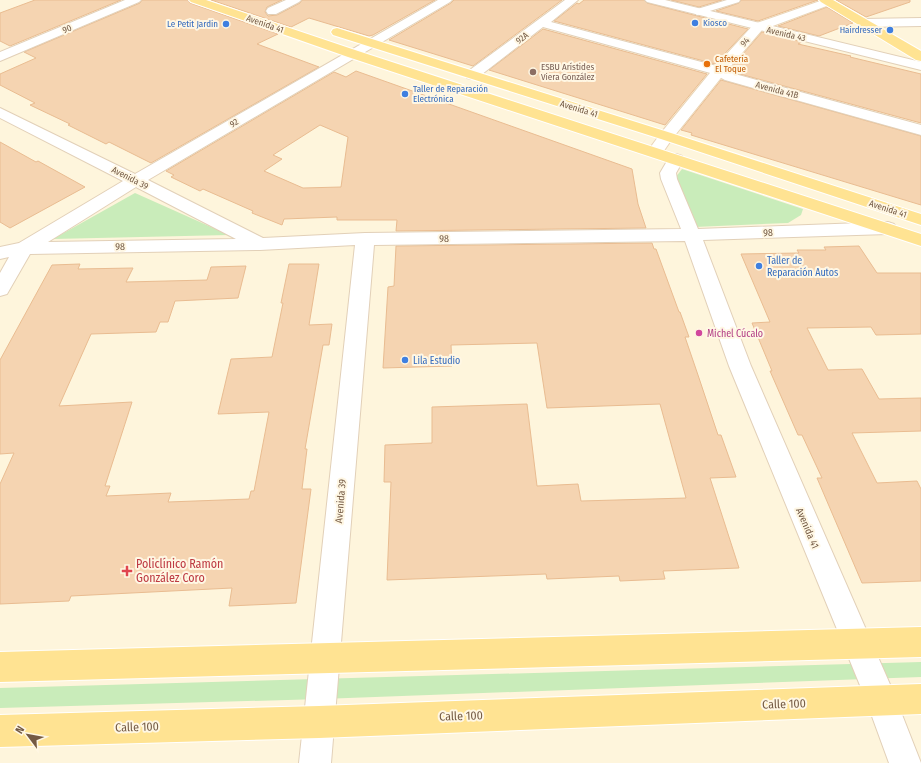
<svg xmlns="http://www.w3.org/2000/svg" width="921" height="763" font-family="'Fira Sans Condensed',sans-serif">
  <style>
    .green { fill: #c9ecba }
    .building { fill: #f5d4b1; stroke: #e9bc91; fill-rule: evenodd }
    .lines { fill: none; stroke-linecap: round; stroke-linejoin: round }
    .lane-casing { stroke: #e2d0b8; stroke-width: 2 }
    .street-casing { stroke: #e2d0b8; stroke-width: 2 }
    .secondary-casing { stroke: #e9d4b7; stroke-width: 2 }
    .primary-casing { stroke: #fff; stroke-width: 2 }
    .lane { fill: #fff; fill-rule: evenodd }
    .street { fill: #fff; fill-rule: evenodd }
    .secondary { fill: #fff; fill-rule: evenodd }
    .primary { fill: #ffe392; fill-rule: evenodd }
    .shop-dot { fill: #3f7fe0; stroke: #fff7e4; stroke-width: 1.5 }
    .food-dot { fill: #e8710a; stroke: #fff7e4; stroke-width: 1.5 }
    .education-dot { fill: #8d6e63; stroke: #fff7e4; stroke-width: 1.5 }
    .hotel-dot { fill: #d1479c; stroke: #fff7e4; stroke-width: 1.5 }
    .health-dot { fill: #e0444e; stroke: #fff7e4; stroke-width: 1.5 }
    .labels { text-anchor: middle; stroke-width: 4; stroke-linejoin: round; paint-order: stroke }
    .far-shop-label { font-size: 9px; fill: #366cbe; stroke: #fff7e4; text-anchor: start }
    .far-street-label { font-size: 9px; fill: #745a44; stroke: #fff7e4 }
    .far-food-label { font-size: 9px; fill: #c56008; stroke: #fff7e4; text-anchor: start }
    .far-education-label { font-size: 9px; fill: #785e54; stroke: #fff7e4; text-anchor: start }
    .street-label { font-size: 10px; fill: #745a44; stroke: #fff7e4 }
    .shop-label { font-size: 10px; fill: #366cbe; stroke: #fff7e4; text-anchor: start }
    .hotel-label { font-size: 10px; fill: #b23c85; stroke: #fff7e4; text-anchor: start }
    .near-health-label { font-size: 12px; fill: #be3a42; stroke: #fff7e4; text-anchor: start }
    .near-street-label { font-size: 12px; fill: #745a44; stroke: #fff7e4 }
  </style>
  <rect width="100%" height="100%" fill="#fef5dc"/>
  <g class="green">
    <path d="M682,169L803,209L801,215L788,223L695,227L675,178Z"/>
    <path d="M135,193L229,235L53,239Z"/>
    <path d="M921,662V677L321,699L0,708V688Z"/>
  </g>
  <g class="building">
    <path d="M35,0H121L10,46L0,41V13Z"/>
    <path d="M142,0H188L190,3L278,34L257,44L319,67L151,163L109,142L106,144L68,125L70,124L30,105L35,103L0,85V74L36,58L24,52L140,3Z"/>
    <path d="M211,0H282L267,7L265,12L268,16L277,15L300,3L302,0H435L373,35L369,36L309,18L291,27Z"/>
    <path d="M454,0H562L473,66L389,40L451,3Z"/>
    <path d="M584,0H644L647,3L748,29L715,64L554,21L577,3L579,4Z"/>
    <path d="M671,0H722L699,7Z"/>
    <path d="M741,0H818L758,21L716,11L739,3Z"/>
    <path d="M836,0H910V2L866,17Z"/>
    <path d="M827,7L853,23L819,36L778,26Z"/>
    <path d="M543,29L707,74L665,125L489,70Z"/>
    <path d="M762,32L802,42L798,44L851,56L850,57L921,74V123L736,73L730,69Z"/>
    <path d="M356,71L632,169L638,204L646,228L396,231L397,220H337V217L284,219L282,225L252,213L253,211L203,189L200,191L171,177L174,175L166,171L334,72L346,77ZM320,125L348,137L341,187L303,188L264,171L282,159L273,155Z"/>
    <path d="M721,80L921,136V205L691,135L692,133L681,130Z"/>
    <path d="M0,142L36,162L38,161L85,187L10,228L0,222Z"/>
    <path d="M652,243L654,249H656L679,312H680L689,337H685L699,378L718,435H721L736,477L710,478L739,568L663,571L665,579L620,581L619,576L547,579L546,574L387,580L391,482H384L385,445L432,443V407L527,404L537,486L578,484L581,501L686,498L660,404L547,408L537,343L451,345L452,366L383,368L388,287L394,286L396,246Z"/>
    <path d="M859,246L877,273H921V334L876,335L871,327L807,328L828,370L862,369L879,399L921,398V431L852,433L877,483L917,481L921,489V581L862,583L817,478H822L802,435H798L770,371H772L752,323L770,322L741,254L799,253L797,250H826L824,247Z"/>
    <path d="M80,264L78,269L133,268L126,282L207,280L211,267L246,266L238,298L175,301L168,322H160L156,332L91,334L59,406L132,402L105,486H110L106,496L171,493L168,502L249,499L251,491H254L269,412L218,414L231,359L272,357L283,303H281L289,264H319L309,325L332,324L329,345H323L305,449H307L302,489H311L296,603L229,606L232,588L71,596L69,601L0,604V484L14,453L0,454V360L52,265Z"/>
  </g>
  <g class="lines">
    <defs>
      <path id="lane" d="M727,0H740L739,2L700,14L697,15L693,12L694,10Z"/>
      <g id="street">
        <path d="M125,0H141L139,2L0,61V52Z"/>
        <path d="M286,0H301L299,2L276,14H268L266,11L268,8Z"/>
        <path d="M438,0H452L450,2L148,180L263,238L365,233L681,229L661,179L660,173L670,156L676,154L682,156L684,159L676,173L677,179L698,229L888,222L894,224L897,228L894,232L888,234L703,240L751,366L892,689L921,763H889L866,700L729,366L685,241L374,245L331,763H299L355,245L260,250L30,254L7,294L0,296V273L9,257L0,259V247L19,243L123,181L0,118V108L135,174ZM136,187L236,239L48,242Z"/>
        <path d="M565,0H578L551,22L724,68L735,74L921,125V135L725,80L714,74L543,27L477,78L472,79L467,78L465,75L467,72Z"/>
        <path d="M645,0H665L921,62V70L647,2Z"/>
        <path d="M921,18V26L863,27L859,26L857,23L859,20L863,19Z"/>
      </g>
      <path id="secondary" d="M823,0H832L834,2L832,4L762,30L724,74L672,139L661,155L655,157L649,155L647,152L661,133L714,68L754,24Z"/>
      <g id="primary">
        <path d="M189,0H206L358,51L921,234V246L348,57L191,2Z"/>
        <path d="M819,0H833L921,51V61L916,60L821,2Z"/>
        <path d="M337,28L671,133L921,214V225L661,139L333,35L331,32L333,29Z"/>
        <path d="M921,627V657L0,682V652Z"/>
        <path d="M921,684V714L319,738L0,747V715L319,706Z"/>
      </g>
    </defs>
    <use href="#lane" class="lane-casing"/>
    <use href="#street" class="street-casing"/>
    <use href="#secondary" class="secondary-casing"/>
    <use href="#primary" class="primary-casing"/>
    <use href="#lane" class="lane"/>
    <use href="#street" class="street"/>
    <use href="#secondary" class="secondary"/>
    <use href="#primary" class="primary"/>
  </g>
  <g class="shop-dot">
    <circle cx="695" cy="23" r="4"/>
    <circle cx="226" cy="24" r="4"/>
    <circle cx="890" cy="30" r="4"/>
    <circle cx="405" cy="94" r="4"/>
    <circle cx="759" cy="266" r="4"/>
    <circle cx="405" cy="360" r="4"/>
  </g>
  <circle class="food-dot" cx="707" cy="64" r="4"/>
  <circle class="education-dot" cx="533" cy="72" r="4"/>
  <circle class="hotel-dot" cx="699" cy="333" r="4"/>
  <path class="health-dot" d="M125 565h4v4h4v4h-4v4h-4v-4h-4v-4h4z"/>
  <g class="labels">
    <g class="far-shop-label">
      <text x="703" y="26">Kiosco</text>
      <text x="218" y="27" text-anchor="end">Le Petit Jardin</text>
      <text x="882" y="33" text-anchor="end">Hairdresser</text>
      <text x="413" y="92">Taller de Reparación<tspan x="413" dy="10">Electrónica</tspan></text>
    </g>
    <g class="far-street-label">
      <text transform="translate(265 24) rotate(19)" y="3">Avenida 41</text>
      <text transform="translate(67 29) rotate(-23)" y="3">90</text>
      <text transform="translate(786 34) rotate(13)" y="3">Avenida 43</text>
      <text transform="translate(522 38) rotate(-37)" y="3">92A</text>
      <text transform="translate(745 42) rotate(-48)" y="3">94</text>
      <text transform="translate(777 90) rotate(15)" y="3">Avenida 41B</text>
      <text transform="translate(579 109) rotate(17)" y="3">Avenida 41</text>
      <text transform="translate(234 123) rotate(-30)" y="3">92</text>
      <text transform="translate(130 178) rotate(27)" y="3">Avenida 39</text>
      <text transform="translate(888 209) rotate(18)" y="3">Avenida 41</text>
    </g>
    <g class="far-food-label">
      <text x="715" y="62">Cafetería<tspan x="715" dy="10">El Toque</tspan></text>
    </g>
    <g class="far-education-label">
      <text x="541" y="70">ESBU Arístides<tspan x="541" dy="10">Viera González</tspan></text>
    </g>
    <g class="street-label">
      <text transform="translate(768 232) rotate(-2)" y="4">98</text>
      <text transform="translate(444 238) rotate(-1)" y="4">98</text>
      <text transform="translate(120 246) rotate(-1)" y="4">98</text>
      <text transform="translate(340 501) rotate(-85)" y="4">Avenida 39</text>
      <text transform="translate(808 528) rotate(67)" y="4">Avenida 41</text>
    </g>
    <g class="shop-label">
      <text x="767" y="264">Taller de<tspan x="767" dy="12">Reparación Autos</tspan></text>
      <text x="413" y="364">Lila Estudio</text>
    </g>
    <g class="hotel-label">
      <text x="707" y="337">Michel Cúcalo</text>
    </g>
    <g class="near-health-label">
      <text x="136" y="568">Policlínico Ramón<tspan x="136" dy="14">González Coro</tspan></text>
    </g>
    <g class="near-street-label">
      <text transform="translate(784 704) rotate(-2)" y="4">Calle 100</text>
      <text transform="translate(461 716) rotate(-2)" y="4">Calle 100</text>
      <text transform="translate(137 727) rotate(-2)" y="4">Calle 100</text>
    </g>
  </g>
  <g transform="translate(28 735) rotate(302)" stroke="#fff7e4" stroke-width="3" paint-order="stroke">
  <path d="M0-3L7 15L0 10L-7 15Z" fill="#745a44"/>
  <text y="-6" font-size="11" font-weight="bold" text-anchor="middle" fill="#745a44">N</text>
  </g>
</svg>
